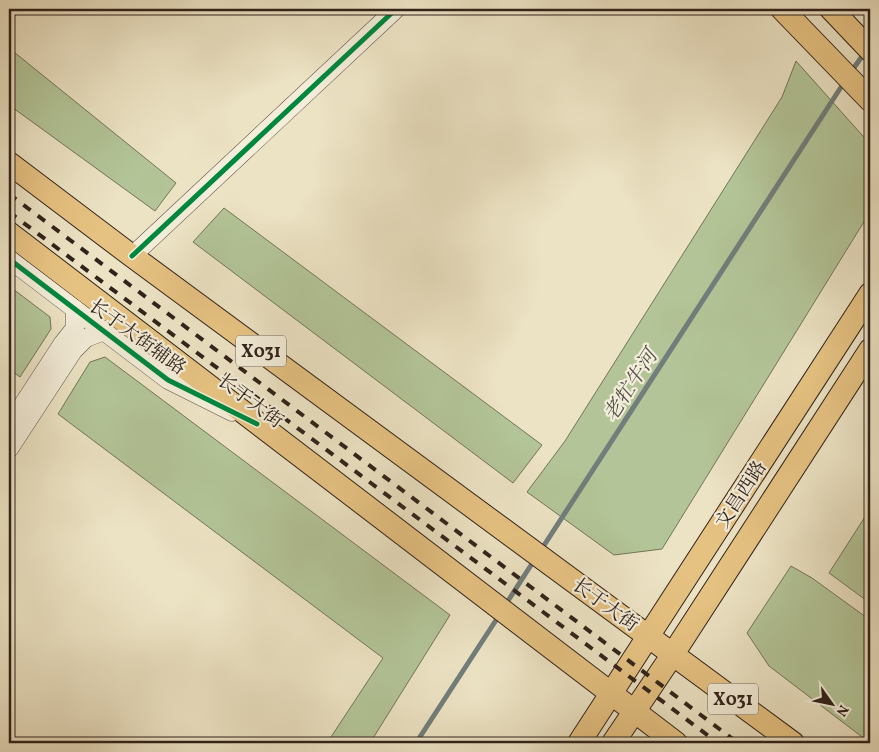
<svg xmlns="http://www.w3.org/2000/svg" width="879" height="752" font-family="Vollkorn,'Noto Serif SC',serif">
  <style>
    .green { fill: #b3c598; stroke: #72745a }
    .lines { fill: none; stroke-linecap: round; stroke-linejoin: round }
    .stream { stroke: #717e7c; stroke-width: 5 }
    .minor-casing { stroke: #5f5245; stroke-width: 19 }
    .major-casing { stroke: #30221b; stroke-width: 24 }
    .minor { stroke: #f3edd9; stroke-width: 18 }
    .major { stroke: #e6c282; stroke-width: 22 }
    .rail { stroke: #30221b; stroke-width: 4; stroke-dasharray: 9 9; stroke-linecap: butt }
    .cycleway-casing { stroke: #f3edd9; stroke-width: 8 }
    .cycleway { stroke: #00873e; stroke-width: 5 }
    .labels { text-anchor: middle; stroke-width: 4.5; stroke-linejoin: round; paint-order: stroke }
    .shield { fill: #f3edd9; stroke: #6a5f54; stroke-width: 1 }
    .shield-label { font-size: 18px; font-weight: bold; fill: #30221b }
    .street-label { font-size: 19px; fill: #30221b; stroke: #f3edd9 }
    .water-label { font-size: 20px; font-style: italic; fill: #50504c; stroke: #f3edd9 }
  </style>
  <rect width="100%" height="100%" fill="#ece3c4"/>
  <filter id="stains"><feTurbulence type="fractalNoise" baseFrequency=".004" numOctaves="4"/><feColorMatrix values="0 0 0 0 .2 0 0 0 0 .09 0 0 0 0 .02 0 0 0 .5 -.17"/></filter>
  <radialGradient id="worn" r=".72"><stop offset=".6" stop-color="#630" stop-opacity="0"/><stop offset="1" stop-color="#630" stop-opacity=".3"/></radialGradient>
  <g class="green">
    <path d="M9,48L176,183L155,211L9,105Z"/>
    <path d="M796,61L870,144V212L662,549L614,555L527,492L565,441L782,97Z"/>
    <path d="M224,208L542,445L513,483L193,242Z"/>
    <path d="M9,286L50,317L51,329L20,377L9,369Z"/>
    <path d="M105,357L450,615L370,743H327L383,658L58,414L90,362Z"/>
    <path d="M870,509V603L829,573Z"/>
    <path d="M791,566L812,578L870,620V743L769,666L747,633Z"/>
  </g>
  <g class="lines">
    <g class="stream">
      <path d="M851,72L865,52"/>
      <path d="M541,550L845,81"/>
      <path d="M506,604L535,559"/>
      <path d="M416,743L500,614"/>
    </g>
    <defs>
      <g id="minor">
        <path d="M132,256L396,9"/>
        <path d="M9,259L168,380L232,412"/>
        <path d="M9,426L63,343L75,328V309"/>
        <path d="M9,449L73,351L86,338L104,331"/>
      </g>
      <g id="major">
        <path d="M782,9L870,100"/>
        <path d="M831,9L870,50"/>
        <path d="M9,163L132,256L793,743"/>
        <path d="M9,233L676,743"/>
        <path d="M579,743L870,294"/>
        <path d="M613,743L673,654L870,350"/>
      </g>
    </defs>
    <use href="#minor" class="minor-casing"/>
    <use href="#major" class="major-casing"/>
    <use href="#minor" class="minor"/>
    <use href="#major" class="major"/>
    <g class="rail">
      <path d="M9,194L738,743"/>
      <path d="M9,212L718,743"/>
    </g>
    <defs>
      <g id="cycleway">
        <path d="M132,256L396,9"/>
        <path d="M9,259L168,380L257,424"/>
      </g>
    </defs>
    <use href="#cycleway" class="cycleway-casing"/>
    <use href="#cycleway" class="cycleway"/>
  </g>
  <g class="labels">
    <g class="shield">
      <rect x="236" y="335.5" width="50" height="31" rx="4"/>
      <rect x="708" y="683.5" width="50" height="31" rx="4"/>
    </g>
    <g class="shield-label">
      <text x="261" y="357">X031</text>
      <text x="733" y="705">X031</text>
    </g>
    <g class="street-label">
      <text transform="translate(138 336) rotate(36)" y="7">长于大街辅路</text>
      <text transform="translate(251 400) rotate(37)" y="7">长于大街</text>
      <text transform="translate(740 494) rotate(-57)" y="7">文昌西路</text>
      <text transform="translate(606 604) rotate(36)" y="7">长于大街</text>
    </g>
    <g class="water-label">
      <text transform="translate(630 385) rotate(-57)" y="7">老牤牛河</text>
    </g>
  </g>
  <rect width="879" height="752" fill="none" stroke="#ece3c4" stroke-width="30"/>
  <rect x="10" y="10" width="859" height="732" fill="none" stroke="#30221b" stroke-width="2.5"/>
  <rect x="15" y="15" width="849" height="722" fill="none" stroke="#30221b"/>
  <g transform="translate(832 704) rotate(123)" stroke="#f3edd9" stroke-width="4" paint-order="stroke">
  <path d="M0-4L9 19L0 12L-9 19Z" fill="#30221b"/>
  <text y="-8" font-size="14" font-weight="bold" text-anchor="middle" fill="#30221b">N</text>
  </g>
  <rect width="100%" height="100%" filter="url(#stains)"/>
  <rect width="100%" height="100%" fill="url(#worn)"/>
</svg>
